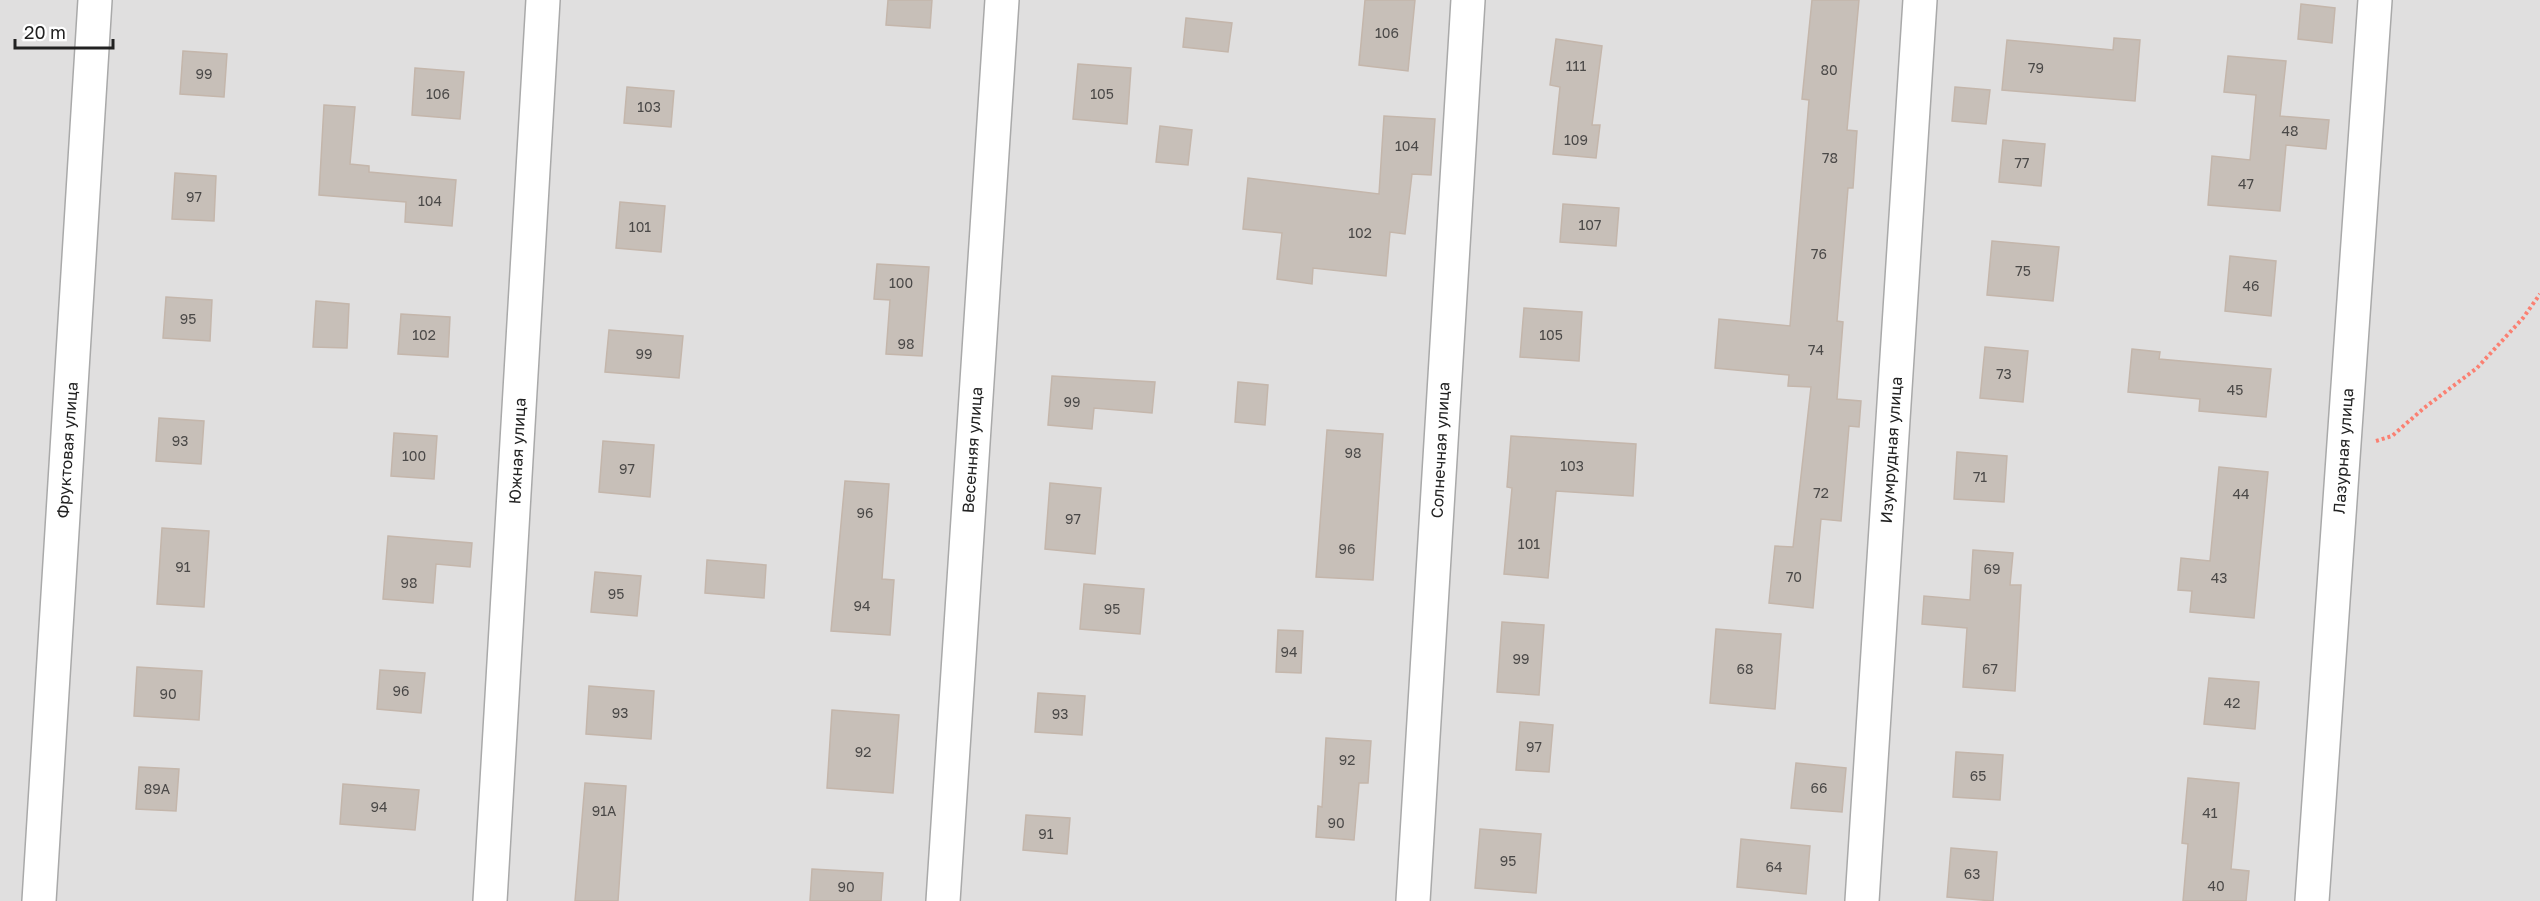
<svg xmlns="http://www.w3.org/2000/svg" width="2540" height="901" font-family="'Golos Text',sans-serif">
  <style>
    .residential { fill: #e0dfdf }
    .building { fill: #c7bfb8; stroke: #c4b6ab; stroke-width: 1.5 }
    .lines { fill: none; stroke-linecap: round; stroke-linejoin: round }
    .minor-casing { stroke: #a9a9a9; stroke-width: 36 }
    .path { stroke: #fa8072; stroke-width: 4; stroke-dasharray: 3 3; stroke-linecap: butt }
    .minor { stroke: #fff; stroke-width: 33 }
    .labels { text-anchor: middle; stroke-width: 4.5; stroke-linejoin: round; paint-order: stroke }
    .number-label { font-size: 14px; fill: #4b4948 }
    .street-label { font-size: 16px; fill: #222; stroke: #fff }
  </style>
  <rect width="100%" height="100%" fill="#f2efe9"/>
  <rect class="residential" x="0" y="0" width="2540" height="901"/>
  <g class="building">
    <path d="M888,0H932L930,28L886,25Z"/>
    <path d="M1365,0H1415L1408,71L1359,65Z"/>
    <path d="M1812,0H1859L1847,130L1857,131L1853,188H1848L1837,321L1843,322L1837,399L1861,401L1859,427L1849,426L1841,521L1821,519L1813,608L1769,603L1775,546L1793,547L1811,387L1788,386L1789,375L1715,368L1719,319L1790,326L1809,100L1802,99Z"/>
    <path d="M2301,4L2335,8L2332,43L2298,39Z"/>
    <path d="M1186,18L1232,23L1228,52L1183,47Z"/>
    <path d="M2114,38L2140,40L2135,101L2002,90L2007,40L2113,50Z"/>
    <path d="M1556,39L1602,46L1592,125H1600L1596,158L1553,154L1560,87L1550,85Z"/>
    <path d="M183,51L227,54L224,97L180,94Z"/>
    <path d="M2228,56L2286,61L2280,116L2329,120L2326,149L2286,145L2280,211L2208,205L2212,156L2250,160L2256,95L2224,92Z"/>
    <path d="M1078,64L1131,68L1127,124L1073,119Z"/>
    <path d="M415,68L464,72L460,119L412,115Z"/>
    <path d="M627,87L674,91L671,127L624,123Z"/>
    <path d="M1955,87L1990,90L1986,124L1952,121Z"/>
    <path d="M324,105L355,107L350,164L369,166V172L456,180L452,226L405,222L406,202L319,195Z"/>
    <path d="M1384,116L1435,119L1431,175L1412,174L1405,234L1390,232L1386,276L1313,268L1312,284L1277,279L1282,233L1243,229L1248,178L1379,194Z"/>
    <path d="M1160,126L1192,130L1188,165L1156,162Z"/>
    <path d="M2003,140L2045,144L2041,186L1999,182Z"/>
    <path d="M175,173L216,176L214,221L172,219Z"/>
    <path d="M620,202L665,206L661,252L616,248Z"/>
    <path d="M1563,204L1619,208L1616,246L1560,242Z"/>
    <path d="M1992,241L2059,247L2053,301L1987,295Z"/>
    <path d="M2230,256L2276,261L2271,316L2225,311Z"/>
    <path d="M877,264L929,267L922,356L886,354L890,300L874,299Z"/>
    <path d="M166,297L212,300L210,341L163,338Z"/>
    <path d="M316,301L349,304L347,348L313,347Z"/>
    <path d="M1524,308L1582,312L1579,361L1520,357Z"/>
    <path d="M401,314L450,317L448,357L398,354Z"/>
    <path d="M609,330L683,336L679,378L605,372Z"/>
    <path d="M1985,347L2028,351L2023,402L1980,398Z"/>
    <path d="M2132,349L2160,352L2159,359L2271,369L2266,417L2199,411L2200,399L2128,392Z"/>
    <path d="M1052,376L1155,382L1152,413L1094,408L1092,429L1048,425Z"/>
    <path d="M1238,382L1268,385L1265,425L1235,422Z"/>
    <path d="M159,418L204,421L201,464L156,461Z"/>
    <path d="M1327,430L1383,434L1373,580L1316,577Z"/>
    <path d="M394,433L437,436L434,479L391,476Z"/>
    <path d="M1511,436L1636,444L1633,496L1556,491L1548,578L1504,574L1512,488L1507,487Z"/>
    <path d="M603,441L654,445L650,497L599,492Z"/>
    <path d="M1957,452L2007,456L2004,502L1954,499Z"/>
    <path d="M2219,467L2268,472L2254,618L2190,612L2192,591L2178,590L2181,558L2210,561Z"/>
    <path d="M845,481L889,484L882,579L894,580L890,635L831,631Z"/>
    <path d="M1050,483L1101,488L1095,554L1045,549Z"/>
    <path d="M162,528L209,531L204,607L157,604Z"/>
    <path d="M388,536L472,543L470,567L436,564L433,603L383,599Z"/>
    <path d="M1973,550L2013,553L2010,585H2021L2015,691L1963,687L1967,628L1922,624L1924,596L1970,600Z"/>
    <path d="M707,560L766,565L764,598L705,593Z"/>
    <path d="M595,572L641,576L637,616L591,612Z"/>
    <path d="M1084,584L1144,589L1140,634L1080,629Z"/>
    <path d="M1502,622L1544,625L1539,695L1497,692Z"/>
    <path d="M1716,629L1781,634L1775,709L1710,703Z"/>
    <path d="M1278,630L1303,631L1301,673L1276,672Z"/>
    <path d="M137,667L202,671L199,720L134,716Z"/>
    <path d="M380,670L425,673L421,713L377,709Z"/>
    <path d="M2209,678L2259,682L2255,729L2204,724Z"/>
    <path d="M589,686L654,691L651,739L586,734Z"/>
    <path d="M1038,693L1085,696L1082,735L1035,732Z"/>
    <path d="M832,710L899,715L893,793L827,788Z"/>
    <path d="M1520,722L1553,725L1549,772L1516,770Z"/>
    <path d="M1326,738L1371,741L1368,783H1359L1354,840L1316,837L1318,806L1322,807Z"/>
    <path d="M1956,752L2003,755L2000,800L1953,797Z"/>
    <path d="M1796,763L1846,768L1842,812L1791,808Z"/>
    <path d="M139,767L179,769L176,811L136,809Z"/>
    <path d="M2188,778L2239,783L2231,869L2249,871L2246,901H2183L2188,844L2182,843Z"/>
    <path d="M585,783L626,786L618,901H575Z"/>
    <path d="M343,784L419,790L415,830L340,824Z"/>
    <path d="M1026,815L1070,818L1067,854L1023,850Z"/>
    <path d="M1480,829L1541,834L1536,893L1475,888Z"/>
    <path d="M1741,839L1810,846L1806,894L1737,887Z"/>
    <path d="M1951,848L1997,852L1993,901L1947,897Z"/>
    <path d="M812,869L883,873L881,901H810Z"/>
  </g>
  <g class="lines">
    <defs>
      <g id="minor">
        <path d="M39,901L95,0"/>
        <path d="M490,901L543,0"/>
        <path d="M943,901L1002,0"/>
        <path d="M1413,901L1468,0"/>
        <path d="M1862,901L1920,0"/>
        <path d="M2312,901L2375,0"/>
      </g>
    </defs>
    <use href="#minor" class="minor-casing"/>
    <path class="path" d="M2376,441L2392,436L2424,408L2477,368L2523,318L2540,294"/>
    <use href="#minor" class="minor"/>
  </g>
  <g class="labels">
    <g class="number-label">
      <text x="1387" y="38">106</text>
      <text x="1576" y="71">111</text>
      <text x="2036" y="73">79</text>
      <text x="1829" y="75">80</text>
      <text x="204" y="79">99</text>
      <text x="438" y="99">106</text>
      <text x="1102" y="99">105</text>
      <text x="649" y="112">103</text>
      <text x="2290" y="136">48</text>
      <text x="1576" y="145">109</text>
      <text x="1407" y="151">104</text>
      <text x="1830" y="163">78</text>
      <text x="2022" y="168">77</text>
      <text x="2246" y="189">47</text>
      <text x="194" y="202">97</text>
      <text x="430" y="206">104</text>
      <text x="1590" y="230">107</text>
      <text x="640" y="232">101</text>
      <text x="1360" y="238">102</text>
      <text x="1819" y="259">76</text>
      <text x="2023" y="276">75</text>
      <text x="901" y="288">100</text>
      <text x="2251" y="291">46</text>
      <text x="188" y="324">95</text>
      <text x="424" y="340">102</text>
      <text x="1551" y="340">105</text>
      <text x="906" y="349">98</text>
      <text x="1816" y="355">74</text>
      <text x="644" y="359">99</text>
      <text x="2004" y="379">73</text>
      <text x="2235" y="395">45</text>
      <text x="1072" y="407">99</text>
      <text x="180" y="446">93</text>
      <text x="1353" y="458">98</text>
      <text x="414" y="461">100</text>
      <text x="1572" y="471">103</text>
      <text x="627" y="474">97</text>
      <text x="1980" y="482">71</text>
      <text x="1821" y="498">72</text>
      <text x="2241" y="499">44</text>
      <text x="865" y="518">96</text>
      <text x="1073" y="524">97</text>
      <text x="1529" y="549">101</text>
      <text x="1347" y="554">96</text>
      <text x="183" y="572">91</text>
      <text x="1992" y="574">69</text>
      <text x="1794" y="582">70</text>
      <text x="2219" y="583">43</text>
      <text x="409" y="588">98</text>
      <text x="616" y="599">95</text>
      <text x="862" y="611">94</text>
      <text x="1112" y="614">95</text>
      <text x="1289" y="657">94</text>
      <text x="1521" y="664">99</text>
      <text x="1745" y="674">68</text>
      <text x="1990" y="674">67</text>
      <text x="401" y="696">96</text>
      <text x="168" y="699">90</text>
      <text x="2232" y="708">42</text>
      <text x="620" y="718">93</text>
      <text x="1060" y="719">93</text>
      <text x="1534" y="752">97</text>
      <text x="863" y="757">92</text>
      <text x="1347" y="765">92</text>
      <text x="1978" y="781">65</text>
      <text x="1819" y="793">66</text>
      <text x="157" y="794">89А</text>
      <text x="379" y="812">94</text>
      <text x="604" y="816">91А</text>
      <text x="2210" y="818">41</text>
      <text x="1336" y="828">90</text>
      <text x="1046" y="839">91</text>
      <text x="1508" y="866">95</text>
      <text x="1774" y="872">64</text>
      <text x="1972" y="879">63</text>
      <text x="2216" y="891">40</text>
      <text x="846" y="892">90</text>
    </g>
    <g class="street-label">
      <text transform="translate(67 450) rotate(-86)" y="6">Фруктовая улица</text>
      <text transform="translate(972 450) rotate(-86)" y="6">Весенняя улица</text>
      <text transform="translate(1440 450) rotate(-87)" y="6">Солнечная улица</text>
      <text transform="translate(1891 450) rotate(-86)" y="6">Изумрудная улица</text>
      <text transform="translate(517 451) rotate(-87)" y="6">Южная улица</text>
      <text transform="translate(2343 451) rotate(-86)" y="6">Лазурная улица</text>
    </g>
  </g>
  <path d="M15 39v9h98v-9" fill="none" stroke="#222222" stroke-width="3"/>
  <text x="24" y="39" font-size="18" fill="#222222" stroke="#ffffff" stroke-width="4.5" paint-order="stroke">20 m</text>
</svg>
